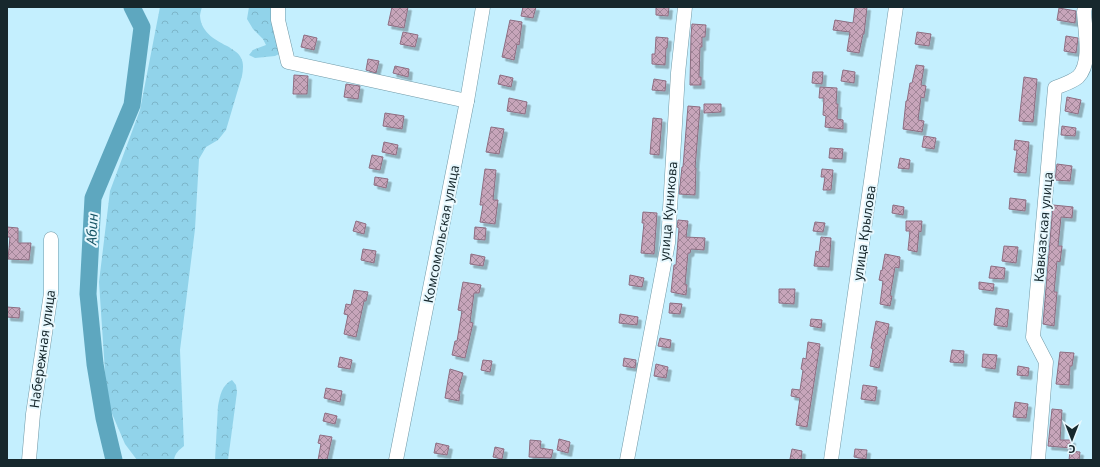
<svg xmlns="http://www.w3.org/2000/svg" width="1100" height="467" font-family="'Noto Sans',sans-serif">
  <style>
    .forest { fill: url(#forest-crowns) }
    .lines { fill: none; stroke-linecap: round; stroke-linejoin: round }
    .river { stroke: #5ea7bf; stroke-width: 17 }
    .building { fill: url(#building-cross-hatch); stroke: #8d6d81; filter: url(#shadow) }
    .minor-casing { stroke: #7199a7; stroke-width: 15 }
    .minor { stroke: #fff; stroke-width: 14 }
    .labels { text-anchor: middle; stroke-width: 4; stroke-linejoin: round; paint-order: stroke }
    .street-label { font-size: 13px; fill: #17282d; stroke: #e7f8fe }
    .water-label { font-size: 14px; font-style: italic; fill: #175465; stroke: #e7f8fe }
  </style>
  <defs>
    <pattern id="forest-crowns" width="20" height="18" patternUnits="userSpaceOnUse"><rect width="20" height="18" fill="#91d3ea"/><path d="M2 6a3 3 0 1 1 6 0M12 15a3 3 0 1 1 6 0" fill="none" stroke="#7cb5c9"/></pattern>
    <pattern id="building-cross-hatch" width="8" height="8" patternUnits="userSpaceOnUse"><rect width="8" height="8" fill="#c7a5ba"/><path d="M0 0l8 8M0 8l8-8" fill="none" stroke="#a18698"/></pattern>
    <filter id="shadow"><feDropShadow dx="3.5" dy="3.5" stdDeviation="0" flood-color="#0004"/></filter>
  </defs>
  <rect width="100%" height="100%" fill="#c4effe"/>
  <g class="forest">
    <path d="M160,7H202C201,10 200,14 200,16C201,33 217,41 229,47C233,50 239,53 241,58C244,63 243,70 242,76L226,130L218,140L206,147L199,159L195,229L180,350L184,446C179,450 175,453 174,460H137L125,444L107,402L99,282L110,191L140,110Z"/>
    <path d="M249,7H272L281,53L275,56L255,58L249,55L253,50L266,45L263,39L253,29L247,19Z"/>
    <path d="M232,380L236,385L237,392L228,460H215L218,406C220,395 222,385 232,380Z"/>
  </g>
  <g class="lines">
    <path class="river" d="M114,460L104,418L95,364L88,294L93,198L132,105L142,27L132,7"/>
  </g>
  <g class="building">
    <path d="M392,7H408L404,28L388,25Z"/>
    <path d="M523,7H536L533,18L521,16Z"/>
    <path d="M656,7H669L668,16L656,15Z"/>
    <path d="M855,7H867L864,34H863L859,53L847,51L850,32L833,30L835,20L853,23Z"/>
    <path d="M1059,8L1076,11L1075,23L1057,20Z"/>
    <path d="M510,20L522,22L519,45L517,44L514,60L502,57Z"/>
    <path d="M692,24L706,25L705,37H702V47H700L699,77H701V85H690L691,36Z"/>
    <path d="M403,32L418,35L415,47L400,44Z"/>
    <path d="M917,32L931,34L929,46L915,44Z"/>
    <path d="M304,35L317,38L314,50L301,47Z"/>
    <path d="M1066,36L1078,38L1076,53L1064,51Z"/>
    <path d="M656,37L668,38L667,48H666L665,65L652,64V54H655Z"/>
    <path d="M368,59L379,61L376,73L366,70Z"/>
    <path d="M916,65L924,66L921,85L926,86L924,98L921,97L918,120L924,121L922,132L903,129L906,101H907L910,83H912Z"/>
    <path d="M395,66L409,69L408,77L393,73Z"/>
    <path d="M843,70L855,72L854,83L841,81Z"/>
    <path d="M813,72H823L822,84L812,83Z"/>
    <path d="M294,75L308,76L307,94H293Z"/>
    <path d="M500,75L513,78L511,87L498,84Z"/>
    <path d="M1024,77L1037,79L1033,122L1019,121Z"/>
    <path d="M654,79L666,81L665,91L652,90Z"/>
    <path d="M346,84L360,86L358,99L344,97Z"/>
    <path d="M820,87L837,88L836,104H838L837,119L843,120V129L825,127L826,116L823,115L824,98H819Z"/>
    <path d="M1067,97L1081,100L1078,114L1065,111Z"/>
    <path d="M509,98L527,102L525,114L507,111Z"/>
    <path d="M704,104H721V112L704,113Z"/>
    <path d="M688,106L700,107L695,168H696L695,195L679,194L682,167H683Z"/>
    <path d="M385,113L404,116L402,129L383,126Z"/>
    <path d="M653,118L662,119L659,155L650,154Z"/>
    <path d="M1062,126L1076,128L1075,136L1061,135Z"/>
    <path d="M491,127L504,129L499,154L486,152Z"/>
    <path d="M924,136L936,138L934,149L922,147Z"/>
    <path d="M1015,140L1029,142L1026,173L1014,172L1017,150H1014Z"/>
    <path d="M384,142L398,145L396,155L382,152Z"/>
    <path d="M830,148L843,149L842,159L829,158Z"/>
    <path d="M372,155L383,157L380,170L369,168Z"/>
    <path d="M900,158L910,160L909,169L898,168Z"/>
    <path d="M1057,164L1072,166L1070,181L1055,180Z"/>
    <path d="M485,169L496,170L493,200H498L495,224L480,222L483,205H480Z"/>
    <path d="M822,169L833,170L831,190H823L825,177H821Z"/>
    <path d="M375,177L388,179L386,188L374,185Z"/>
    <path d="M1010,198L1026,200L1025,211L1009,209Z"/>
    <path d="M893,205L904,207L903,215L892,213Z"/>
    <path d="M1053,205L1073,207L1072,218L1061,217L1058,246H1062L1060,262L1057,261L1054,292H1057L1054,326L1043,324Z"/>
    <path d="M643,212L657,213L654,254L641,253L644,223H642Z"/>
    <path d="M678,220L688,221L686,237L705,238L704,250L691,249L690,253H688L685,284L687,285L686,295L671,292L674,265H676L679,228L677,227Z"/>
    <path d="M356,221L366,224L364,234L353,231Z"/>
    <path d="M906,221H922L921,232L919,231L917,252L908,250L910,231H906Z"/>
    <path d="M815,222L825,223L823,232L813,231Z"/>
    <path d="M7,227L18,228V243H31L29,260L8,259L10,237H7Z"/>
    <path d="M475,227L486,228L485,240L474,239Z"/>
    <path d="M821,237L831,238L829,267L814,266L816,251L819,252Z"/>
    <path d="M1004,246L1018,247L1016,263L1002,261Z"/>
    <path d="M363,249L376,251L374,263L361,260Z"/>
    <path d="M471,254L485,257L483,266L470,264Z"/>
    <path d="M885,254L900,257L899,268L895,267L890,296H892L890,306L880,304L883,281L879,280L881,270L882,271Z"/>
    <path d="M991,266L1005,268L1004,279L989,278Z"/>
    <path d="M630,275L644,278L642,287L629,285Z"/>
    <path d="M463,282L481,285L479,293H474L470,322L473,323L465,358L452,355L455,341H457L462,311L458,310Z"/>
    <path d="M979,282L994,284L993,291L979,289Z"/>
    <path d="M779,289H795L794,304L779,303Z"/>
    <path d="M354,290L368,292L366,301H364L356,337L344,334L348,315L344,314L346,304L351,305Z"/>
    <path d="M670,303L682,304L680,314L669,313Z"/>
    <path d="M7,307L20,308L19,318L7,317Z"/>
    <path d="M996,308L1009,310L1007,327L994,325Z"/>
    <path d="M620,314L638,317L637,325L619,323Z"/>
    <path d="M811,319L822,320L821,328L810,326Z"/>
    <path d="M876,321L889,324L887,335L886,334L879,368L870,366L873,349L871,348Z"/>
    <path d="M660,338L671,340L670,348L658,346Z"/>
    <path d="M808,342L820,344L807,427L796,425L800,398L791,396L792,389L800,390L803,370L801,369L803,358L806,359Z"/>
    <path d="M952,350L964,351L963,363L950,362Z"/>
    <path d="M1060,352L1074,353L1072,366H1070L1069,385L1056,384Z"/>
    <path d="M983,354L997,355L995,369L982,367Z"/>
    <path d="M340,357L352,360L350,369L338,367Z"/>
    <path d="M624,358L636,360L635,368L623,366Z"/>
    <path d="M483,360L492,361L490,372L481,370Z"/>
    <path d="M656,364L668,367L666,378L654,376Z"/>
    <path d="M1018,366L1029,368L1028,376L1017,375Z"/>
    <path d="M450,369L463,373L458,391H460L459,401L445,398L448,380Z"/>
    <path d="M863,385L877,387L875,401L861,399Z"/>
    <path d="M326,388L342,391L340,402L324,398Z"/>
    <path d="M1015,402L1028,404L1026,418L1013,417Z"/>
    <path d="M1052,409L1062,410L1060,440H1072L1071,448L1048,446Z"/>
    <path d="M325,413L337,416L335,424L323,421Z"/>
    <path d="M320,435L332,437L327,460H318L321,444L318,443Z"/>
    <path d="M559,439L570,442L568,453L557,450Z"/>
    <path d="M530,440L541,441L540,448L553,450L551,458L529,457Z"/>
    <path d="M436,443L449,446L447,455L434,453Z"/>
    <path d="M495,447L504,449L502,459L493,457Z"/>
    <path d="M792,449L802,451L801,460L790,459Z"/>
    <path d="M855,449L867,450L866,459L854,457Z"/>
    <path d="M1070,451L1080,452L1079,460H1069Z"/>
  </g>
  <g class="lines">
    <defs>
      <g id="minor">
        <path d="M278,7V20L288,62L467,101"/>
        <path d="M29,460L33,414L51,293V239"/>
        <path d="M396,460L467,101L483,7"/>
        <path d="M627,460L668,243L678,73L685,7"/>
        <path d="M831,460L896,7"/>
        <path d="M1038,460L1046,362L1033,337L1055,88C1062,85 1072,82 1078,77C1092,63 1085,31 1084,12L1085,7"/>
      </g>
    </defs>
    <use href="#minor" class="minor-casing"/>
    <use href="#minor" class="minor"/>
  </g>
  <g class="labels">
    <g class="street-label">
      <text transform="translate(668 211) rotate(-85)" y="5">улица Куникова</text>
      <text transform="translate(1043 227) rotate(-85)" y="5">Кавказская улица</text>
      <text transform="translate(864 233) rotate(-82)" y="5">улица Крылова</text>
      <text transform="translate(441 234) rotate(-79)" y="5">Комсомольская улица</text>
      <text transform="translate(42 349) rotate(-82)" y="5">Набережная улица</text>
    </g>
    <g class="water-label">
      <text transform="translate(92 229) rotate(-87)" y="5">Абин</text>
    </g>
  </g>
  <rect width="1100" height="467" fill="none" stroke="#17282d" stroke-width="16"/>
  <g transform="translate(1072 439) rotate(180)" stroke="#e7f8fe" stroke-width="3" paint-order="stroke">
  <path d="M0-3L7 15L0 10L-7 15Z" fill="#17282d"/>
  <text y="-6" font-size="11" font-weight="bold" text-anchor="middle" fill="#17282d">С</text>
  </g>
</svg>
